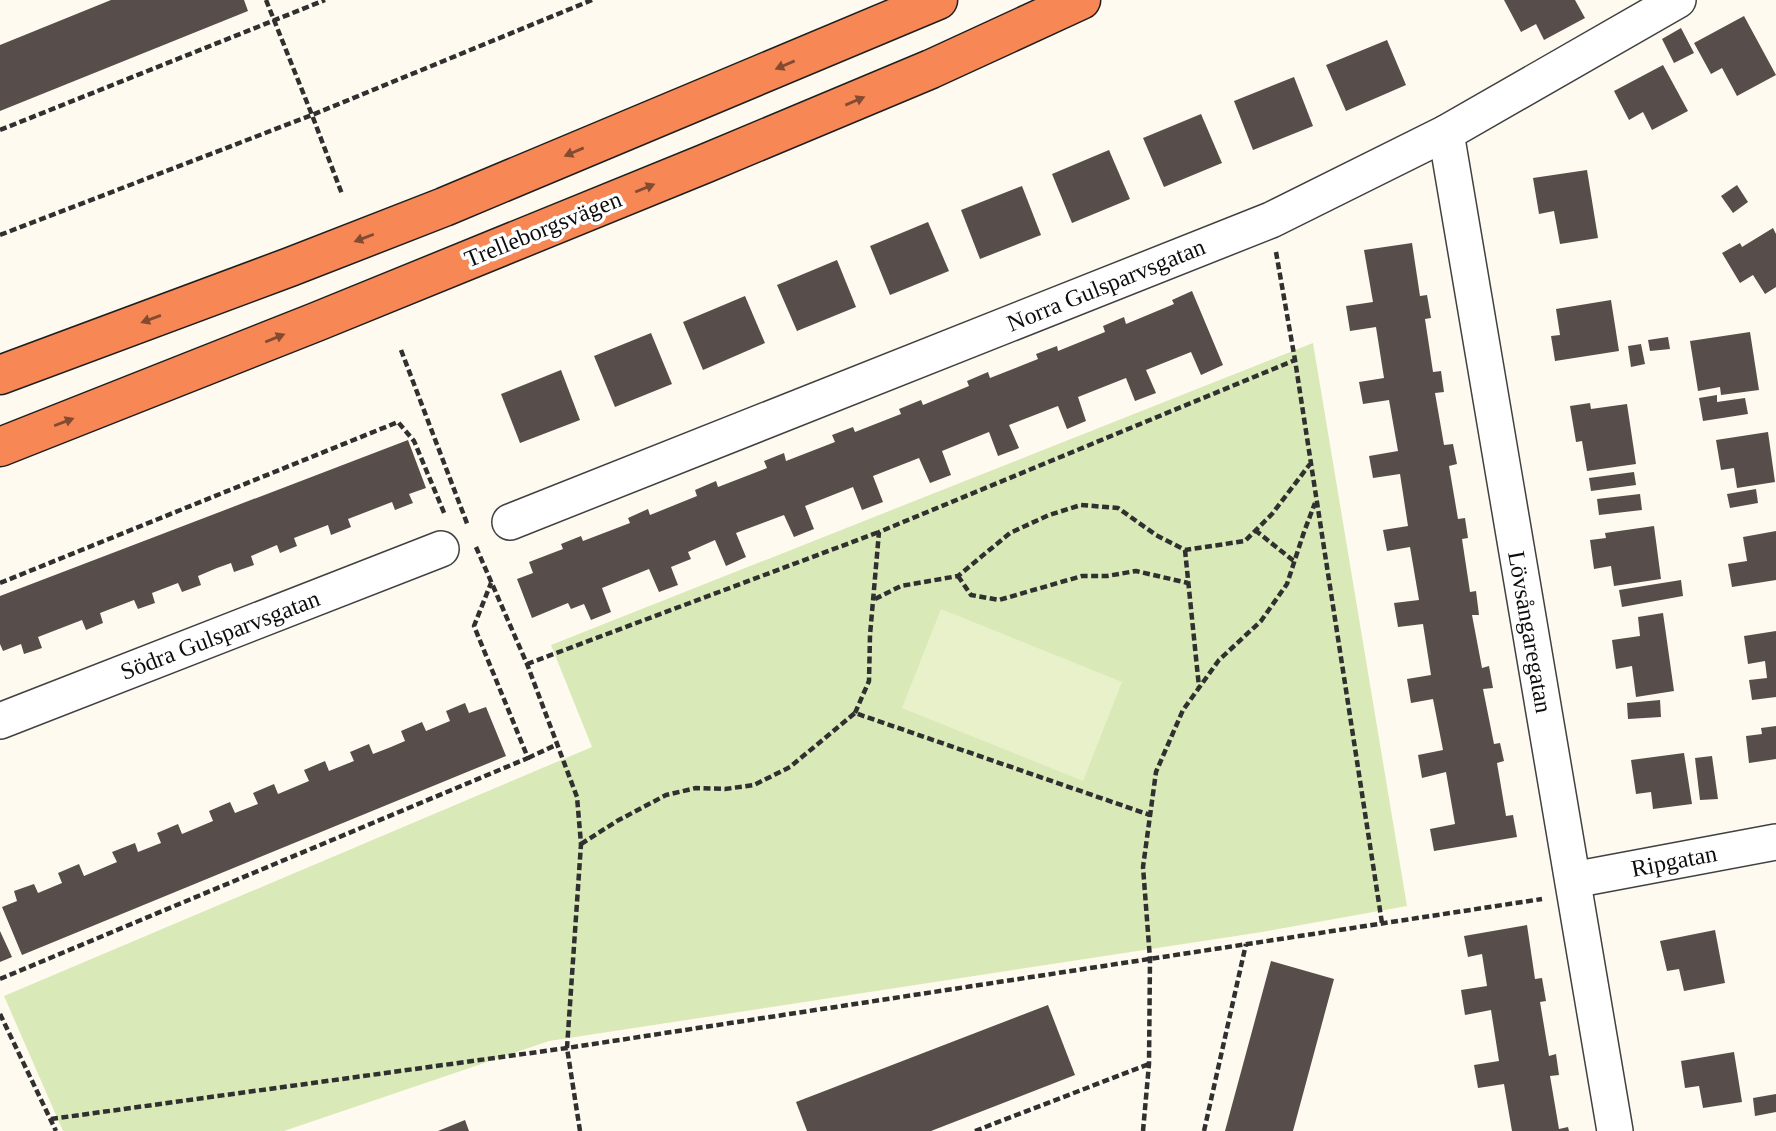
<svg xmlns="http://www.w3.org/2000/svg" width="1776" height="1131" font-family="'Times New Roman',serif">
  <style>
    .green { fill: #d9eab8 }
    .pitch { fill: #e9f1ca }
    .building { fill: #574d4a }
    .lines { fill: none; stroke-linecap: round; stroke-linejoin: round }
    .street-casing { stroke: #414141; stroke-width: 38 }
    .highway-casing { stroke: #1f1f1f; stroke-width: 41 }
    .path { stroke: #303030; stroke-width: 4.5; stroke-dasharray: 7 3.5; stroke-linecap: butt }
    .street { stroke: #fff; stroke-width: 35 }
    .highway { stroke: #f78855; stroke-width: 38 }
    .oneway { fill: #824b32 }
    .labels { text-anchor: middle; stroke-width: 7; stroke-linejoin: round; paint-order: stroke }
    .street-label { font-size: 24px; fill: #0e0e0e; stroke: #fff }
  </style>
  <rect width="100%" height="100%" fill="#fffaef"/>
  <path class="green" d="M1313,343L1407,906L1262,932L549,1041L284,1131H63L4,996L592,747L551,645Z"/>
  <path class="pitch" d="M941,609L1122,682L1083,781L902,708Z"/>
  <g class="building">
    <path d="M111,0H244L248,11L0,111V45Z"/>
    <path d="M1504,0H1575L1585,18L1544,40L1536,24L1521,32Z"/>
    <path d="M1744,16L1776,75L1737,96L1722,68L1711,74L1694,43Z"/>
    <path d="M1681,28L1694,53L1674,63L1662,39Z"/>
    <path d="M1387,40L1406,85L1346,111L1326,65Z"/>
    <path d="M1663,65L1688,111L1652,130L1643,112L1629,120L1614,91Z"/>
    <path d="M1294,77L1313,126L1253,150L1234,101Z"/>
    <path d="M1201,114L1222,163L1164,187L1143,138Z"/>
    <path d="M1109,150L1130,199L1072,223L1052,174Z"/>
    <path d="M1587,170L1598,238L1560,244L1554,211L1539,214L1533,178Z"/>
    <path d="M1737,185L1748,202L1733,213L1721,196Z"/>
    <path d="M1022,186L1041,235L980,259L961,210Z"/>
    <path d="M928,222L949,271L890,295L870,246Z"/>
    <path d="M1773,228L1776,234V287L1765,294L1753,275L1740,283L1722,253L1740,243L1742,247Z"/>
    <path d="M1412,243L1420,296L1427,295L1431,318L1425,319L1433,372L1441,371L1444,392L1435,393L1444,445L1453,444L1457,464L1449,466L1458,519L1465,518L1468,538L1462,539L1470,592L1476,591L1479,615H1472L1482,668L1489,666L1493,688L1483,689L1494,744L1500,743L1504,761L1497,763L1506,816L1513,815L1517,837L1434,851L1430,829L1455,824L1446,772L1422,778L1418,755L1443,750L1433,699L1411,703L1407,679L1431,675L1423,624L1398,627L1394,603L1419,600L1410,547L1387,551L1383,530L1408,526L1400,474L1373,478L1369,456L1398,451L1389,400L1363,404L1359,382L1384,378L1376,327L1350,331L1346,306L1373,302L1364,250Z"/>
    <path d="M837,260L856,307L797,331L777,285Z"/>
    <path d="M1192,291L1223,365L1201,375L1191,352L1146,370L1156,393L1135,401L1126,378L1078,397L1086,421L1067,429L1058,406L1009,425L1019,448L998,456L989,432L942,451L951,475L930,483L919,458L873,476L883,502L862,510L853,487L805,506L814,529L794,537L784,515L736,533L746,557L726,566L715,540L688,552L691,559L671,567L678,585L659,592L649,569L602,588L611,612L591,620L584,604L571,609L568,603L532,618L517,579L533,573L529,562L563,549L561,544L581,536L583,541L630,523L628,518L648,509L650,515L697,496L695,490L716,481L718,487L767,468L764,461L784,453L786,461L835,442L832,435L853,427L855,432L901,414L899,409L921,400L923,405L969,386L967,381L988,372L990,378L1038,359L1036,354L1057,346L1058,351L1105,332L1103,326L1124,317L1126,324L1174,304L1172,300Z"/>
    <path d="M745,296L765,343L703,370L683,322Z"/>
    <path d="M1611,300L1619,351L1555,361L1551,336L1560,335L1556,309Z"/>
    <path d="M1750,332L1759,390L1721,395L1720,387L1698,391L1690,341Z"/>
    <path d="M651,333L672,384L615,407L594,356Z"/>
    <path d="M1668,337L1670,349L1650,351L1648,340Z"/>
    <path d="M1641,344L1645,364L1631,367L1628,346Z"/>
    <path d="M561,370L580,420L520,443L501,394Z"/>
    <path d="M1717,395V402L1745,398L1748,414L1703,421L1699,398Z"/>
    <path d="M1590,403L1591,409L1627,404L1636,464L1587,471L1582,441L1576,442L1570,406Z"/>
    <path d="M1768,432L1775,482L1737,488L1734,468L1721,470L1716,440Z"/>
    <path d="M408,440L426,488L409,494L413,503L395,510L392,502L348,519L351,527L331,535L328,525L294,538L297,546L280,553L277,545L251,556L254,565L234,572L231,563L217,568L198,576L201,585L182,592L178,583L152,593L155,603L138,609L134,600L100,613L103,623L86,630L82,620L38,637L42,648L24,654L21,644L3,651L0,644V596Z"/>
    <path d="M1634,472L1636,485L1591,491L1589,478Z"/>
    <path d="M1756,489L1758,503L1730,508L1727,494Z"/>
    <path d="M1640,494L1642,510L1599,515L1597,499Z"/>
    <path d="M1654,526L1661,579L1614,586L1611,566L1594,569L1590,540L1606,538L1605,533Z"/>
    <path d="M1776,531V580L1732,587L1728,564L1747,561L1743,537Z"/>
    <path d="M1681,580L1683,596L1622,607L1619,590Z"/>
    <path d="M1663,613L1674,691L1636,697L1632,666L1616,669L1612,640L1640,636L1638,617Z"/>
    <path d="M1776,631V697L1752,700L1749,680L1767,678L1765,661L1748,664L1744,636Z"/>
    <path d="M1660,700L1661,717L1628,719L1627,703Z"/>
    <path d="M465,703L469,713L486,707L506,756L22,955L2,907L17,901L14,891L34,884L38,893L62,883L58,873L79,864L84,876L117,862L112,852L135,843L138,852L161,843L157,833L178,824L182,834L213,821L209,811L230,802L235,813L258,804L253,793L274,784L278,794L309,781L304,770L325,761L329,771L354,761L350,752L369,744L373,754L391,747L405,741L401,731L422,722L426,731L450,721L446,711Z"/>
    <path d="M1776,726V759L1749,763L1746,736L1762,734L1761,728Z"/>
    <path d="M1684,753L1692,804L1653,809L1651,792L1636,794L1631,760Z"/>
    <path d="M1712,756L1718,799L1700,800L1695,758Z"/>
    <path d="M1527,925L1535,979L1542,978L1546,1001L1540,1002L1549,1056L1556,1054L1559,1075L1550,1076L1559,1129L1568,1127L1569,1131H1512L1504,1084L1478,1088L1474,1065L1499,1061L1491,1010L1465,1015L1461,990L1487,986L1482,954L1468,957L1464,936Z"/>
    <path d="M1715,930L1725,983L1684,991L1679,969L1667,971L1660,941Z"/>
    <path d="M0,931L12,957L0,962Z"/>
    <path d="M1271,961L1334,979L1293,1131H1225Z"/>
    <path d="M1048,1005L1075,1075L931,1131H807L796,1102Z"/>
    <path d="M1734,1052L1742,1102L1703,1108L1699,1086L1685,1088L1681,1061Z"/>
    <path d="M1776,1094V1112L1755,1116L1753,1098Z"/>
    <path d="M465,1120L469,1131H438Z"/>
  </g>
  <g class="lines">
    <defs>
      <g id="street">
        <path d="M1446,133L1615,1131"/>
        <path d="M510,522L1271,220L1446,133L1678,0"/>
        <path d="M0,721L441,549"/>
        <path d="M1573,880L1776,842"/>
      </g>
      <g id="highway">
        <path d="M0,375L290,267L444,207L938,0"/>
        <path d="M0,447L316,322L704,164L931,69L1081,0"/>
      </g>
    </defs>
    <use href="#street" class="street-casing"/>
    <use href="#highway" class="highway-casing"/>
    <g class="path">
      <path d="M266,0L312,115L342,194"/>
      <path d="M0,130L325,0"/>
      <path d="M0,235L312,115L592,0"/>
      <path d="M1276,252L1295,360L1382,923"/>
      <path d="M401,350L468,526"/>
      <path d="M1255,530L1295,562"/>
      <path d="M476,547L527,664L577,797L581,844L567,1048L580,1131"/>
      <path d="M1185,550L1199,687"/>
      <path d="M958,576L971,595L999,600L1082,576H1107L1136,571L1188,583"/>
      <path d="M0,583L398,422L414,441L445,515"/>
      <path d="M875,599L901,586L958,576L1010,533L1049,515L1081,505L1118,508L1156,535L1185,550L1245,541L1272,514L1310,464"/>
      <path d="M527,664L879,532"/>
      <path d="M855,713L869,681L870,635L879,532L1295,360"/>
      <path d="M528,758L558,744"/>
      <path d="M581,844L617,821L666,795L696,788L725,789L754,785L790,767L855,713L1150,815"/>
      <path d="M0,979L528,758L474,626L491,583"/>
      <path d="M0,1014L56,1131"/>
      <path d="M51,1119L567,1048L1542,899"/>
      <path d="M975,1131L1149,1064"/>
      <path d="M1143,1131L1149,1064L1150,959L1143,867L1156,772L1183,710L1219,660L1261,621L1287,584L1304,532L1315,503"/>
      <path d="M1204,1131L1246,944"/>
    </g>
    <use href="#street" class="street"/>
    <use href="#highway" class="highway"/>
  </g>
  <defs><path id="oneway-solid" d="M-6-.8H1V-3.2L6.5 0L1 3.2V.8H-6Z" transform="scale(1.75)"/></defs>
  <g class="oneway">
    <use href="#oneway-solid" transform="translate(785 65) rotate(157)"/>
    <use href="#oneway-solid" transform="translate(855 101) rotate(-23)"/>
    <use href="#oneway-solid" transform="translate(574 152) rotate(157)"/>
    <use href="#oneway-solid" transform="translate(645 188) rotate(-22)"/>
    <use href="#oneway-solid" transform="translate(364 238) rotate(159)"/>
    <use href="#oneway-solid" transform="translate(151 319) rotate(160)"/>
    <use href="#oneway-solid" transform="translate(275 338) rotate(-22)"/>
    <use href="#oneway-solid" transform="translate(64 422) rotate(-21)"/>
  </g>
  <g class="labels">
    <g class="street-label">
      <text transform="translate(543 229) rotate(-22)" y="8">Trelleborgsvägen</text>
      <text transform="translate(1106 285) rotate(-22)" y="8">Norra Gulsparvsgatan</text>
      <text transform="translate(1530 632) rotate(80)" y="8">Lövsångaregatan</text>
      <text transform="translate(220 635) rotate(-21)" y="8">Södra Gulsparvsgatan</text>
      <text transform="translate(1674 861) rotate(-11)" y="8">Ripgatan</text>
    </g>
  </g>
</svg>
